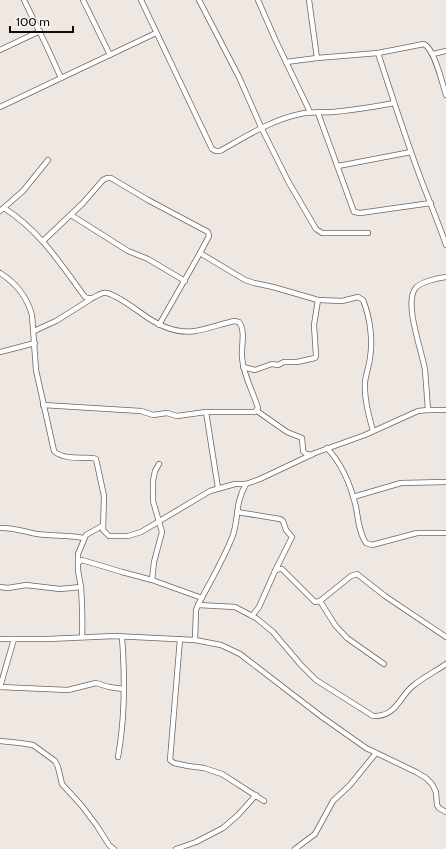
<svg xmlns="http://www.w3.org/2000/svg" width="446" height="849" font-family="Cabin,sans-serif">
  <style>
    .lines { fill: none; stroke-linecap: round; stroke-linejoin: round }
    .street-casing { stroke: #6c6662; stroke-width: 6 }
    .street { stroke: #fff; stroke-width: 4.5 }
  </style>
  <rect width="100%" height="100%" fill="#eee7e2"/>
  <g class="lines">
    <defs>
      <g id="street">
        <path d="M24,0L47,47L61,78"/>
        <path d="M83,0L110,55"/>
        <path d="M141,0L212,149L216,151H220C245,137 271,120 300,114C311,111 322,113 333,112C353,110 374,107 394,103"/>
        <path d="M199,0L239,77L261,127L288,181L316,229L322,233H368"/>
        <path d="M258,0L275,39L310,112"/>
        <path d="M309,0L317,58"/>
        <path d="M0,50L40,31"/>
        <path d="M378,53C392,96 406,140 422,182C430,203 439,224 446,245"/>
        <path d="M433,54L446,51"/>
        <path d="M286,62L317,58L378,53L424,44C435,50 442,83 446,95"/>
        <path d="M0,107L156,33"/>
        <path d="M318,113L354,212L360,213L431,203"/>
        <path d="M338,166L411,152"/>
        <path d="M4,208C40,231 60,263 85,297C94,302 99,291 107,293C116,295 134,308 141,313C157,325 176,334 195,331C208,329 221,324 234,321L239,322C246,331 241,346 242,357C243,375 253,391 258,408L255,412H206L177,416L167,413L153,415L141,411L43,405"/>
        <path d="M0,211L23,191L48,160"/>
        <path d="M71,215L128,251L148,259L185,281"/>
        <path d="M43,241L83,203L103,180L107,178H111L148,200L208,232L209,236L200,253L159,325"/>
        <path d="M200,253L245,280L254,283L273,287L318,300L342,301L358,297L363,300C370,317 373,340 370,358C369,366 366,374 365,382C364,399 369,416 373,431"/>
        <path d="M0,273C16,283 27,297 32,315L36,370L54,451C63,460 82,457 93,458L96,459L104,496L103,530L109,536H128L141,532L210,491L235,484H246L260,479L315,453L365,435L418,411L428,410H446"/>
        <path d="M34,331L56,321L91,299"/>
        <path d="M0,352L35,343"/>
        <path d="M243,367L255,370L272,364L278,365L284,362H297L315,358L316,356L314,325L318,300"/>
        <path d="M428,410C427,396 426,383 425,370C422,351 404,304 415,289C419,282 438,278 446,277"/>
        <path d="M257,411L287,432L302,438L303,451L306,454L311,455"/>
        <path d="M206,412L218,488"/>
        <path d="M327,448C342,464 351,486 356,507C358,518 359,533 366,543L372,545L417,533H446"/>
        <path d="M353,497L401,483L446,482"/>
        <path d="M237,512L280,519L283,521L286,530L292,537L275,571"/>
        <path d="M0,528C13,527 25,532 37,534C53,536 69,535 84,538"/>
        <path d="M78,563V554L86,535L102,526"/>
        <path d="M152,580L154,562L162,532L153,501V481L155,471L159,464"/>
        <path d="M0,587L8,588L26,585L60,589L81,587"/>
        <path d="M320,601L351,576L357,574L385,596L446,637"/>
        <path d="M198,605L235,607L256,618L273,632L301,665L316,680L373,716C397,717 400,695 414,685C424,677 436,671 446,664"/>
        <path d="M252,616L259,607L275,571L279,569H282L315,602L320,601L335,625L347,638L384,664"/>
        <path d="M82,637C83,621 82,604 81,587C80,579 77,571 78,563L82,560L122,572L152,580L202,598"/>
        <path d="M0,639H48L114,636L195,640L221,645L240,654L322,717L366,748L416,772L426,778L432,784L436,792L437,805L439,808L446,812"/>
        <path d="M180,639L170,760L174,763L188,766L204,768L222,774L264,801"/>
        <path d="M195,640L196,610L198,605C210,582 224,559 233,535C239,516 235,503 246,484"/>
        <path d="M0,687L68,690L96,683L109,687L123,689"/>
        <path d="M0,687L14,639"/>
        <path d="M0,741L20,743L33,745L55,761L58,767L62,784L82,806L97,826L109,845L114,849"/>
        <path d="M118,757C125,718 125,676 122,637"/>
        <path d="M176,849L196,842L223,828L238,815L256,795"/>
        <path d="M295,849L315,834L333,801L350,785L376,753"/>
      </g>
    </defs>
    <use href="#street" class="street-casing"/>
    <use href="#street" class="street"/>
  </g>
  <path d="M10 26v6h63v-6" fill="none" stroke="#0d0b09" stroke-width="2"/>
  <text x="16" y="26" font-size="12" fill="#0d0b09" stroke="#fbf4ef" stroke-width="3" paint-order="stroke">100 m</text>
</svg>
